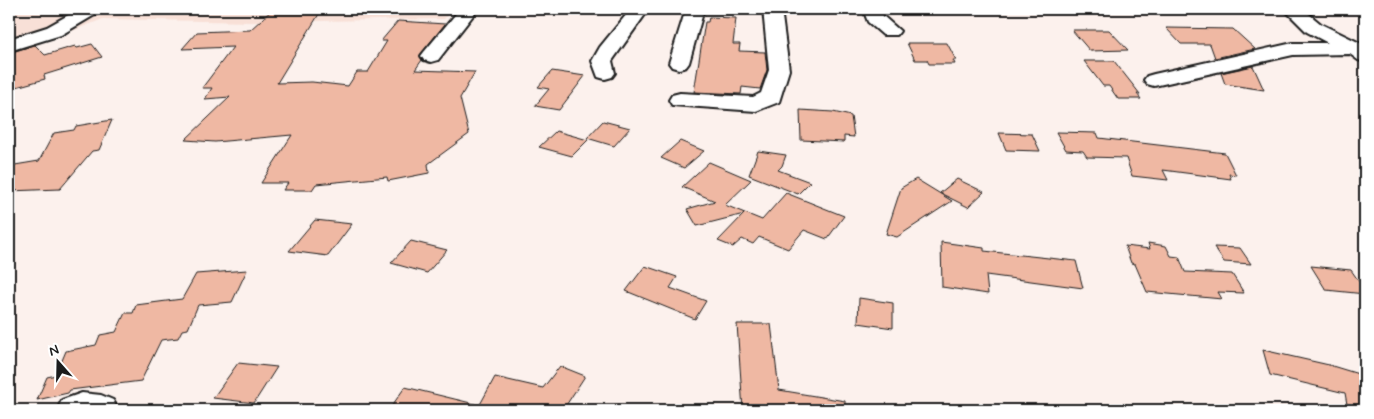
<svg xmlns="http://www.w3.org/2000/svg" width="1374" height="419" font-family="Mynerve,sans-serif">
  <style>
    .built { fill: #f8e0d7 }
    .building { fill: #efb8a3; stroke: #1c1c1c }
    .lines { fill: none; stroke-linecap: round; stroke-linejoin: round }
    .minor-casing { stroke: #1c1c1c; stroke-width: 4 }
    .minor { fill: #fff; fill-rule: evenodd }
  </style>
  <rect width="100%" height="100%" fill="#fcf1ed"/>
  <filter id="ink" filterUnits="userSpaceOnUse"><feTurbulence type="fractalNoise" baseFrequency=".02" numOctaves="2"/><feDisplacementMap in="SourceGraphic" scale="10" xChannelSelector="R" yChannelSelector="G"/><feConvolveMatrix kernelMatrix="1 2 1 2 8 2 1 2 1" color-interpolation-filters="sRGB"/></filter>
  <g filter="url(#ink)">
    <path class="built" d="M9,9H453L444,19L252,22L103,19L49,40L9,49Z"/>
    <g class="building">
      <path d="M273,9H322L277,83L312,82L348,86L357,72H368L387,41H381L398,21L445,24L420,55L422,60L415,70L475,72L460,98L469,134L428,164L429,173L388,181L387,177L316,184L312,190H283L288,183H261L292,135L215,142L185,140L230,97L205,99L212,88H202L233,47L182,49L197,32L250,30Z"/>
      <path d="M709,17L736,18L733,44H740L739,51L765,52L767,70L760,89L742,87L741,94L694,92L705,22H708Z"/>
      <path d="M1166,28L1233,29L1255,49L1215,58L1210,44H1181Z"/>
      <path d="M1072,30H1109L1128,50L1090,51Z"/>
      <path d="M907,43H947L956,60H953L955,64H929L927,60H915Z"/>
      <path d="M92,44L102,57L44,75L45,79L9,89V53L35,45L45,55L75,46L77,48Z"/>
      <path d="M1084,61H1114L1140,94H1137L1141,99H1118L1109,86H1103Z"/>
      <path d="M1253,66L1264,90L1225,84L1221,73Z"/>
      <path d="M552,71L585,76L559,110L535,106L549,89L538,87Z"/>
      <path d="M800,110L833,112L851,116L854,137L844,136V142L801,140Z"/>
      <path d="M112,120L99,150L92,151L60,189L9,191V166L39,161L54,133L74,130L76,126Z"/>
      <path d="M603,121L630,128L614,146L587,138Z"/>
      <path d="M556,131L588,140L572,156L539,147Z"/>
      <path d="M1056,132L1097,133L1099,138L1225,153L1236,175L1229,174L1231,179L1163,170L1168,180L1132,176L1126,158L1087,157L1083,151L1066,150Z"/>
      <path d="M999,133L1032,134L1040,151L1006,150Z"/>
      <path d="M680,141L704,151L684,168L661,158Z"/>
      <path d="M758,151L786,155L782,166L778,170L810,182L798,194L749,175Z"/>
      <path d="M709,162L751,180L725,205L762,220L786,193L844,216L827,239L804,230L788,249L759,237L753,244L742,239L733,247L718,241L744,214L697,226L687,209L715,201L682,187Z"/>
      <path d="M916,179L952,201L897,237L886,234L901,188Z"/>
      <path d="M957,179L984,192L968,207L940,193Z"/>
      <path d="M315,220L352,224L328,256L289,251Z"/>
      <path d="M411,241L447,250L427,273L391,263Z"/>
      <path d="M941,242L984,248V251L1076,261L1083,288L986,275L988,294L942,287Z"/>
      <path d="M1148,243L1166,246L1171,256L1179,257L1185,272L1232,274L1244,293L1218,292L1222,299L1147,292L1135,264L1131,263L1125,246L1150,249Z"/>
      <path d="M1214,247L1240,248L1251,264L1224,262Z"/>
      <path d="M645,266L677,277L670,288L706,301L695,319L626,291Z"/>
      <path d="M1311,266L1351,270L1365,290V294L1326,290Z"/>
      <path d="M247,270L232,302L198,305L188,329L182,330L178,338L161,340L141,381L70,390L68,393L37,400L47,377L56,375L66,351L96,345L100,335L116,332L125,313H133L136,305L182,299L196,274Z"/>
      <path d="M859,298L893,303V328L858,323Z"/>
      <path d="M737,324H771L779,390L845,401V410H743Z"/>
      <path d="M1263,350L1329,365L1365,376V410H1348L1345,393L1270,375Z"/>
      <path d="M238,363L277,367L254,403L213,398Z"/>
      <path d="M560,366L585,376L563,410H477L495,377L543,388Z"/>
      <path d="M405,387L475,404L474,410H389Z"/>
    </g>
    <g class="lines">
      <defs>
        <g id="minor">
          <path d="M79,9H101L98,13L61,35L9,51V39L47,27Z"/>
          <path d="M460,9H478L438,60L431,62L424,60L421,56L424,52Z"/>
          <path d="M631,9H649L612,61L615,73L612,77L605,79L598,77L592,61L600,47Z"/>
          <path d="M686,9H704L689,63L686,67L679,69L672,67L669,63Z"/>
          <path d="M763,9H781L789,70L779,102L756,111L672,105L669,100L672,95L680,93L753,97L761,93L769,70Z"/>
          <path d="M863,9H881L883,16L900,31L897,35H883L868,22Z"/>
          <path d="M1284,9H1303L1321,24L1362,44L1365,46V62L1358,60L1350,54L1293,55L1154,86L1147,84L1144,80L1147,76L1154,74L1293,43H1328L1307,32Z"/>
          <path d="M82,393L101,395L113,400L118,410H57L62,400Z"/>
        </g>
      </defs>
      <use href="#minor" class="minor-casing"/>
      <use href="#minor" class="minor"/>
    </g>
  </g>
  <rect width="1374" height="419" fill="none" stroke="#fff" stroke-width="30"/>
  <rect x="15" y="15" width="1344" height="389" fill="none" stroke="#1c1c1c" stroke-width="2" filter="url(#ink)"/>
  <g transform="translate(58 362) rotate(340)" stroke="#ffffff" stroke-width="4" paint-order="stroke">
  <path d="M0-4L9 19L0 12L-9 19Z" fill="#1c1c1c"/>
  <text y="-8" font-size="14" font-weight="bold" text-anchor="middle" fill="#1c1c1c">N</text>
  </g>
</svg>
